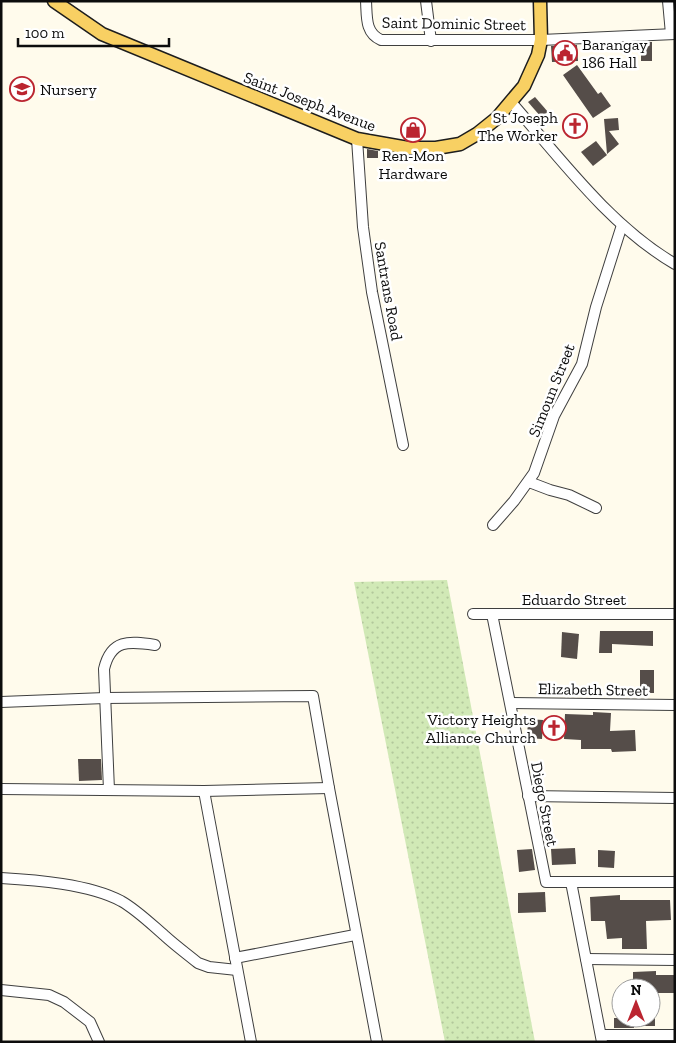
<svg xmlns="http://www.w3.org/2000/svg" width="676" height="1043" font-family="'Zilla Slab',serif">
  <style>
    .grass { fill: url(#grass-dots) }
    .building { fill: #554d49 }
    .lines { fill: none; stroke-linecap: round; stroke-linejoin: round }
    .minor-casing { stroke: #3f3f3f; stroke-width: 12 }
    .major-casing { stroke: #1d1d1d; stroke-width: 15 }
    .minor { stroke: #fff; stroke-width: 10 }
    .major { stroke: #f8d063; stroke-width: 12 }
    .labels { text-anchor: middle; stroke-width: 5; stroke-linejoin: round; paint-order: stroke }
    .street-label { font-size: 16px; fill: #0c0c0c; stroke: #fff }
    .poi-label { font-size: 16px; fill: #0c0c0c; stroke: #fff; text-anchor: start }
  </style>
  <defs>
    <pattern id="grass-dots" width="8" height="8" patternUnits="userSpaceOnUse" patternTransform="scale(1.25)"><rect width="8" height="8" fill="#d1e9b6"/><path d="M2 2h.1M6 6h.1" fill="none" stroke="#b2c79b" stroke-width="1.8" stroke-linecap="round"/></pattern>
  </defs>
  <rect width="100%" height="100%" fill="#fffbec"/>
  <path class="grass" d="M447,580L535,1042H445L354,582Z"/>
  <g class="building">
    <rect x="641" y="42" width="11" height="19"/>
    <path d="M577,45L578,61L552,62L551,46Z"/>
    <path d="M577,65L598,94L601,92L611,106L593,118L563,75Z"/>
    <path d="M535,97L548,112L541,117L528,102Z"/>
    <path d="M618,118L619,130L609,131L619,144L607,154L604,119Z"/>
    <rect x="407" y="122" width="12" height="11"/>
    <path d="M596,141L607,155L593,166L581,152Z"/>
    <path d="M367,149L378,151V158H367Z"/>
    <path d="M600,631H653V646L612,644V653H599Z"/>
    <path d="M562,632L579,634L577,659L561,657Z"/>
    <rect x="640" y="670" width="14" height="23"/>
    <path d="M593,712L611,713L610,731L635,730L636,751L612,752L611,749H581V740L564,739L565,714L593,715Z"/>
    <path d="M528,719L543,720L542,739L527,738Z"/>
    <path d="M78,759H101L102,780L79,781Z"/>
    <path d="M575,848L576,864L552,865L551,849Z"/>
    <path d="M532,849L535,870L519,872L517,850Z"/>
    <path d="M598,850L615,851L614,868L598,867Z"/>
    <path d="M545,892L546,912L518,913V893Z"/>
    <path d="M620,895V900H670L671,920L646,921L647,949H622V938L607,939L605,921H591L590,897Z"/>
    <path d="M656,971V975H675V993H651V988H633V972Z"/>
    <path d="M614,1018H655V1026H634V1028H614Z"/>
  </g>
  <g class="lines">
    <defs>
      <g id="minor">
        <path d="M366,1C367,17 365,33 381,40H541L675,34"/>
        <path d="M426,1L431,41"/>
        <path d="M668,1L671,34"/>
        <path d="M511,102C560,158 610,226 675,264"/>
        <path d="M357,139L363,227L372,292L403,445"/>
        <path d="M529,482L550,490L569,495L596,508"/>
        <path d="M493,525L514,501L534,473L554,416L582,364L596,307L622,225"/>
        <path d="M473,614H675"/>
        <path d="M492,614L546,882H675"/>
        <path d="M1,702L105,698L313,696L329,788L377,1042"/>
        <path d="M511,703L675,705"/>
        <path d="M1,789L204,791L329,788"/>
        <path d="M109,790L104,669C111,639 129,641 155,645"/>
        <path d="M204,791L251,1042"/>
        <path d="M528,796L675,798"/>
        <path d="M1,878C36,880 89,884 121,901C137,910 151,924 165,936C176,946 187,954 198,963L209,967L237,970"/>
        <path d="M571,882L602,1042"/>
        <path d="M235,958L355,935"/>
        <path d="M586,959L675,960"/>
        <path d="M1,990L49,995L64,1002L90,1022L99,1042"/>
        <path d="M601,1035H675"/>
      </g>
      <path id="major" d="M54,1L102,34L357,139L408,148H436L460,144L477,134L497,118L524,86L538,55L541,40L540,1"/>
    </defs>
    <use href="#minor" class="minor-casing"/>
    <use href="#major" class="major-casing"/>
    <use href="#minor" class="minor"/>
    <use href="#major" class="major"/>
  </g>
  <defs>
    <symbol id="civic-ring" viewBox="-11 -11 22 22"><circle r="9.5" fill="#fff" stroke="#bb2530" stroke-width="1.5"/><path d="M-.6-6.5H3V-4.5H.6V-3L4-1V1h2V6H-6V1h2V-1L-.6-3ZM-1.2 2.5V6h2.4V2.5Z" fill="#bb2530"/></symbol>
    <symbol id="school-ring" viewBox="-11 -11 22 22"><circle r="9.5" fill="#fff" stroke="#bb2530" stroke-width="1.5"/><path d="M0-5L7-2L0 1L-7-2ZM-4 1L0 2.5L4 1V4Q0 6-4 4Z" fill="#bb2530"/></symbol>
    <symbol id="church-ring" viewBox="-11 -11 22 22"><circle r="9.5" fill="#fff" stroke="#bb2530" stroke-width="1.5"/><path d="M-1.2-6h2.4v3.5h3.3v2.4h-3.3V6h-2.4V-.1h-3.3v-2.4h3.3Z" fill="#bb2530"/></symbol>
    <symbol id="shop-ring" viewBox="-11 -11 22 22"><circle r="9.5" fill="#fff" stroke="#bb2530" stroke-width="1.5"/><path d="M-5-2.5h2.3a2.7 3.5 0 0 1 5.4 0H5L5.5 6h-11ZM-1.5-2.5h3a1.5 2.3 0 0 0-3 0Z" fill="#bb2530"/></symbol>
  </defs>
  <g fill-rule="evenodd">
    <use href="#civic-ring" x="551" y="39" width="28" height="28"/>
    <use href="#school-ring" x="8" y="75" width="28" height="28"/>
    <use href="#church-ring" x="561" y="112" width="28" height="28"/>
    <use href="#shop-ring" x="399" y="116" width="28" height="28"/>
    <use href="#church-ring" x="540" y="714" width="28" height="28"/>
  </g>
  <g class="labels">
    <g class="street-label">
      <text transform="translate(454 23) rotate(1)" y="6">Saint Dominic Street</text>
      <text transform="translate(310 101) rotate(21)" y="6">Saint Joseph Avenue</text>
      <text transform="translate(389 291) rotate(80)" y="6">Santrans Road</text>
      <text transform="translate(551 390) rotate(-68)" y="6">Simoun Street</text>
      <text x="574" y="605">Eduardo Street</text>
      <text transform="translate(593 689) rotate(1)" y="6">Elizabeth Street</text>
      <text transform="translate(545 804) rotate(79)" y="6">Diego Street</text>
    </g>
    <g class="poi-label">
      <text x="582" y="50">Barangay<tspan x="582" dy="18">186 Hall</tspan></text>
      <text x="40" y="95">Nursery</text>
      <text x="558" y="123" text-anchor="end">St Joseph<tspan x="558" dy="18">The Worker</tspan></text>
      <text x="413" y="161" text-anchor="middle">Ren-Mon<tspan x="413" dy="18">Hardware</tspan></text>
      <text x="536" y="725" text-anchor="end">Victory Heights<tspan x="536" dy="18">Alliance Church</tspan></text>
    </g>
  </g>
  <rect width="676" height="1043" fill="none" stroke="#0c0c0c" stroke-width="5"/>
  <g transform="translate(636 1003)"><circle r="24" fill="#ffffff" stroke="#9e9e9e"/>
  <path d="M0-4L9 19L0 12L-9 19Z" fill="#bb2530"/>
  <text y="-8" font-size="14" font-weight="bold" text-anchor="middle" fill="#0c0c0c">N</text>
  </g>
  <path d="M18 38v8h151v-8" fill="none" stroke="#0c0c0c" stroke-width="2.5"/>
  <text x="25" y="38" font-size="15" fill="#0c0c0c" stroke="#ffffff" stroke-width="4" paint-order="stroke">100 m</text>
</svg>
